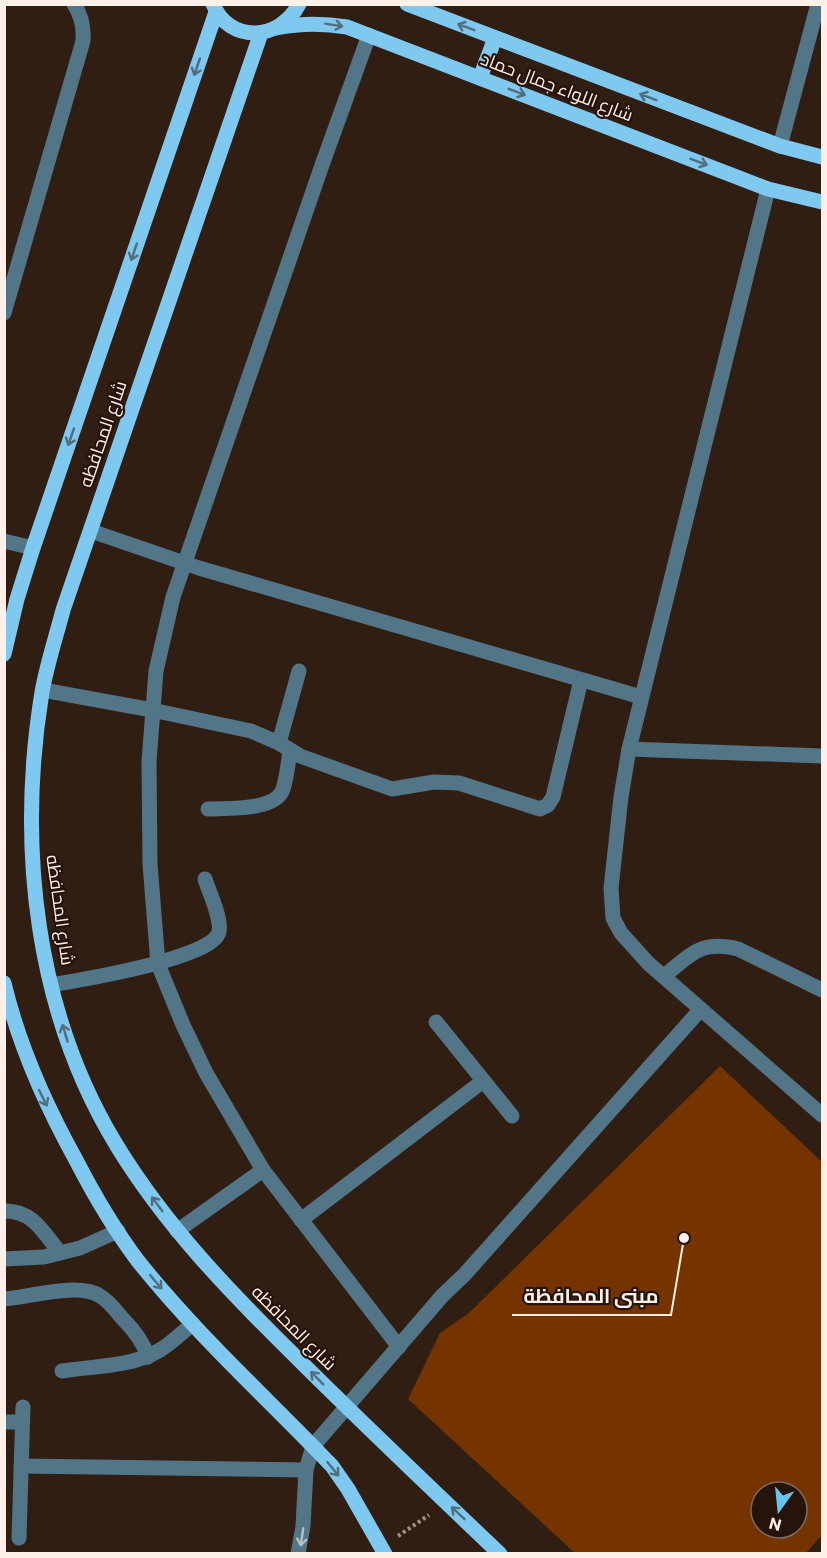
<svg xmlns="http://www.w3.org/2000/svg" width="827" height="1558" font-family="Commissioner,Cairo,sans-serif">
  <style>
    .building { fill: #753300; fill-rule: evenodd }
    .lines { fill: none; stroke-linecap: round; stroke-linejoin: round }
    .path { stroke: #9f8f86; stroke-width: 4; stroke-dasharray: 3 3; stroke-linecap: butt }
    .minor { stroke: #537588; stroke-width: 15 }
    .major { stroke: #7fc8f0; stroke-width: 15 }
    .oneway { stroke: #526e7d }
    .oneway2 { stroke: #b9bfc2 }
    .labels { text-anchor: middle; stroke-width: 4.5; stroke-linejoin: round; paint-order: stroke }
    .street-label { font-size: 18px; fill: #fdf0e9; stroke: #26140a }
    .leader { fill: none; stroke: #fdf0e9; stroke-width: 2 }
    .callout-dot { fill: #fdf0e9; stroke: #26140a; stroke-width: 2 }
    .callout-label { font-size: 20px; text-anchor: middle; font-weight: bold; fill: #fdf0e9; stroke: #26140a; stroke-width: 4.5; stroke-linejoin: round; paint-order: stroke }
  </style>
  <rect width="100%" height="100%" fill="#301e13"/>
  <path class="building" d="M720,1066L822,1162V1535L805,1554H576L408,1399L440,1333L469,1313ZM761,1492H797V1528H761Z"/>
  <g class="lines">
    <path class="path" d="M398,1536L429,1515"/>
    <g class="minor">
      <path d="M369,35L322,165L173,597L156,671L149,761L150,864L158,964L183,1025L206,1073L263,1170L399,1347"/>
      <path d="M780,146L818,4"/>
      <path d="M768,189L629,749L621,797L611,888L613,918L621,933L648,963L822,1115"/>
      <path d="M4,313L83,41C84,27 82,16 74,4"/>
      <path d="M91,531L199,568L641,697"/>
      <path d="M4,541L33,548"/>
      <path d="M43,690L152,710L251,731L279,743L300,756L392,789L434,782L459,783L540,809L548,805L553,797L581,680"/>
      <path d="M279,743L299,671"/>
      <path d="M629,749L822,756"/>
      <path d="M208,809C228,808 276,811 283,789C287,777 288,763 290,751"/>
      <path d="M664,976C692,954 700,940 738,949L822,990"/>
      <path d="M51,985C79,980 212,959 219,932C222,919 209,892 205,879"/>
      <path d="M436,1022L512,1116"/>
      <path d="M4,1211C33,1210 44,1233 60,1253"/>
      <path d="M301,1220L483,1081"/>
      <path d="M177,1231L263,1170"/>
      <path d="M4,1259L44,1257L80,1248L118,1231"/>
      <path d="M4,1299C30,1297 79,1282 100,1296C109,1301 116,1311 123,1319C134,1330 143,1341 148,1357"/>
      <path d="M62,1371C93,1366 132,1367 160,1350C172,1343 182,1332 193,1324"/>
      <path d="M4,1422H22"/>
      <path d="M21,1466L306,1470"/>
      <path d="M19,1538L23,1407"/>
      <path d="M298,1554L303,1526L306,1470L313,1446L442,1296L465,1274L701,1009"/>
    </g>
    <g class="major">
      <path d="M213,4C229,44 280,41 299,4"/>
      <path d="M407,4L780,146L822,157"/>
      <path d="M276,28C301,23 322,23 347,27L768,189L822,202"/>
      <path d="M261,33L63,610C56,637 47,664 42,692C17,846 35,1012 117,1146C166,1226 229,1291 294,1355C362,1423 431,1488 500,1554"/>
      <path d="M480,78L495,38"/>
      <path d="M4,654L17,599L33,548L216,12"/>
      <path d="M4,983C19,1046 45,1104 76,1160C94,1195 114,1229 138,1261C197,1335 267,1398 332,1466L348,1489L385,1554"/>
    </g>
  </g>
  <defs><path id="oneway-shaft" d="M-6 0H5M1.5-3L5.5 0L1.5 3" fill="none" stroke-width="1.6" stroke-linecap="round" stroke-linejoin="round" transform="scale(1.5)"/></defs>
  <g class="oneway">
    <use href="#oneway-shaft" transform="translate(334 25) rotate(9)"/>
    <use href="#oneway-shaft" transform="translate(466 27) rotate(-159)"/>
    <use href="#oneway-shaft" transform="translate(197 67) rotate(109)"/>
    <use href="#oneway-shaft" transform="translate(517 92) rotate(21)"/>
    <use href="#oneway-shaft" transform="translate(648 97) rotate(-159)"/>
    <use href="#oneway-shaft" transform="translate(699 162) rotate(21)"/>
    <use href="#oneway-shaft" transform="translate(134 252) rotate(109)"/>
    <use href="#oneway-shaft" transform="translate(71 437) rotate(109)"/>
    <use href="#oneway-shaft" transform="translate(65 1033) rotate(-107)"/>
    <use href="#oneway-shaft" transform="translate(43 1098) rotate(64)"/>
    <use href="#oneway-shaft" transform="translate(157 1204) rotate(-127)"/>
    <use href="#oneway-shaft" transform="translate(156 1282) rotate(50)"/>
    <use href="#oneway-shaft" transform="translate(317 1378) rotate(-135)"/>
    <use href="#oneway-shaft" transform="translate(333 1469) rotate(51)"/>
    <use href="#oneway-shaft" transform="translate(458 1513) rotate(-137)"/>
  </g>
  <use class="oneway2" href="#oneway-shaft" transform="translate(302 1537) rotate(98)"/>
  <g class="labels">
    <g class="street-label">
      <text transform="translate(557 87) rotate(21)" y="6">شارع اللواء جمال حماد</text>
      <text transform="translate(103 434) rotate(-71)" y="6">شارع المحافظه</text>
      <text transform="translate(60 910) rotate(82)" y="6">شارع المحافظه</text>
      <text transform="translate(294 1328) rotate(45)" y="6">شارع المحافظه</text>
    </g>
  </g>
  <path class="leader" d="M684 1238L671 1315H512"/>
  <circle class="callout-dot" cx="684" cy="1238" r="6"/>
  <g class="callout-label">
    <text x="591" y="1303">مبنى المحافظة</text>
  </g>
  <rect width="827" height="1558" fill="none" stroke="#fdf0e9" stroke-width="12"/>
  <g transform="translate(779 1510) rotate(195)"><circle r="28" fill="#26140a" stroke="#7c6c63" stroke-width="1.5"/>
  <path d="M0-4.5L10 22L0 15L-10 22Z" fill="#6bc3f2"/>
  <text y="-9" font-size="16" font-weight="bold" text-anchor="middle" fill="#fdf0e9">N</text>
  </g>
</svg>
